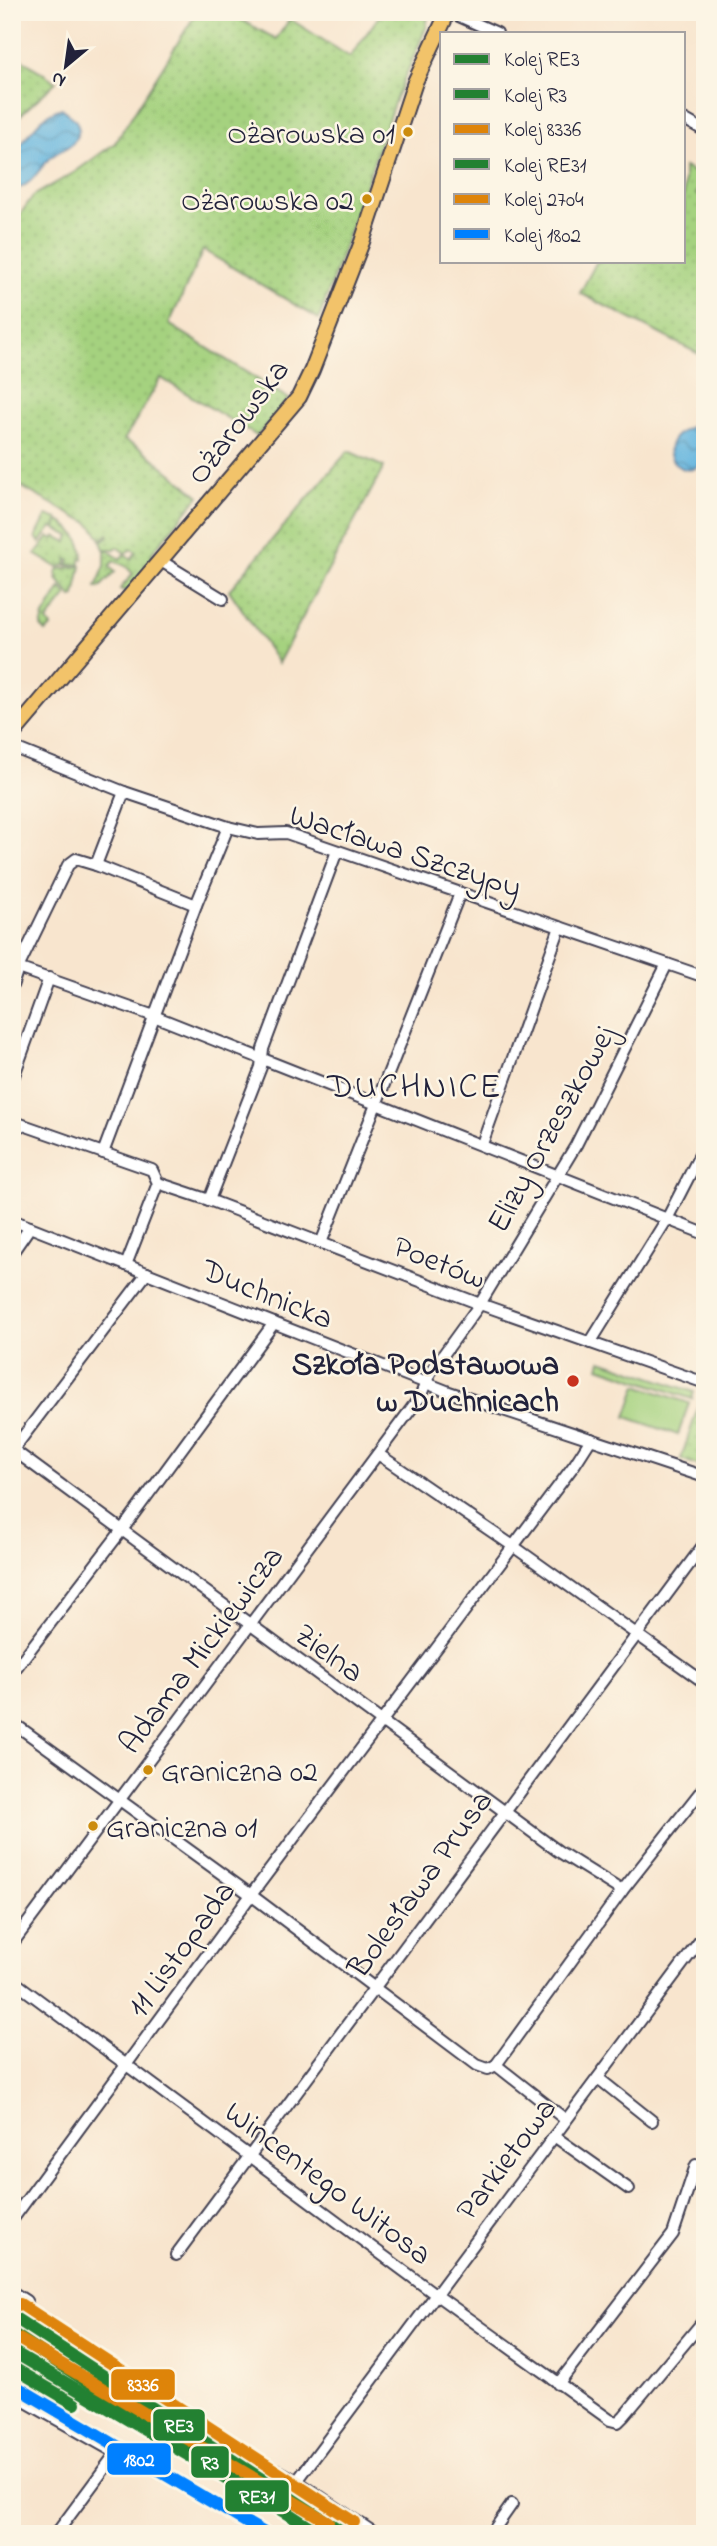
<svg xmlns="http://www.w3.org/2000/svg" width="717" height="2546" font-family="'Indie Flower',sans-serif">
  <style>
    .grass { fill: url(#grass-dots); stroke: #647a5d; stroke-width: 2 }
    .pitch { fill: #a5d27f; stroke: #647a5d; stroke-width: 2 }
    .water { fill: url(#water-waves); stroke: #436c8d; stroke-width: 2 }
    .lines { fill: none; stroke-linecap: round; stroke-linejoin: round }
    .minor-casing { stroke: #423f51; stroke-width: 14 }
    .major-casing { stroke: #423f51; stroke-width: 18 }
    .minor { stroke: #fff; stroke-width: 10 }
    .major { stroke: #f2c36a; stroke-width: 14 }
    .rail-1-casing { stroke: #fcf5e5; stroke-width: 18 }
    .rail-2-casing { stroke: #fcf5e5; stroke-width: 18 }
    .rail-3-casing { stroke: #fcf5e5; stroke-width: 18 }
    .rail-4-casing { stroke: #fcf5e5; stroke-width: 18 }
    .rail-5-casing { stroke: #fcf5e5; stroke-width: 18 }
    .rail-6-casing { stroke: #fcf5e5; stroke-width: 18 }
    .rail-1 { stroke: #238132; stroke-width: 12 }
    .rail-2 { stroke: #238132; stroke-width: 12 }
    .rail-3 { stroke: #de8409; stroke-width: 12 }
    .rail-4 { stroke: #238132; stroke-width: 12 }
    .rail-5 { stroke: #de8409; stroke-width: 12 }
    .rail-6 { stroke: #0080ff; stroke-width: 12 }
    .bus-dot { fill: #cc8c0c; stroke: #fcf5e5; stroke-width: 2.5 }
    .poi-dot { fill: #c8321e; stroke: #fcf5e5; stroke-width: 2.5 }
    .labels { text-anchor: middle; stroke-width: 5; stroke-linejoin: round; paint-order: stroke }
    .bus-label { font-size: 30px; fill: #22223b; stroke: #fcf5e5; text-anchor: end }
    .street-label { font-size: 32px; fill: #22223b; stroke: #fcf5e5 }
    .poi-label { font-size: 32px; font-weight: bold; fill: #22223b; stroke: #fcf5e5; text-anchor: end }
    .quarter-label { font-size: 35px; letter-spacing: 2px; fill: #22223b; stroke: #fcf5e5 }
    .line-badge { stroke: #fcf5e5; stroke-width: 2.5 }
    .badge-label { font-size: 19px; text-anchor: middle; font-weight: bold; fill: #fff }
  </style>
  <defs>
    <pattern id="grass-dots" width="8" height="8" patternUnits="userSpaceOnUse" patternTransform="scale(1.75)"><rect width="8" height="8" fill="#a5d27f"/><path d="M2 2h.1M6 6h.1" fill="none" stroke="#8eb46f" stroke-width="1.8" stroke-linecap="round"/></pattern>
    <pattern id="water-waves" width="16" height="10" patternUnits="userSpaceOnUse" patternTransform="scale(1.75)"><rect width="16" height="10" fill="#64b5df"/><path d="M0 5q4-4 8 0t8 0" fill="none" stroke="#5293b6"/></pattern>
  </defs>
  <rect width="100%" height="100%" fill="#fcf5e5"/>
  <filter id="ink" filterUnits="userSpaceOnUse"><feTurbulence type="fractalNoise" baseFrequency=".0143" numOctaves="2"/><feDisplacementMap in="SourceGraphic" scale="14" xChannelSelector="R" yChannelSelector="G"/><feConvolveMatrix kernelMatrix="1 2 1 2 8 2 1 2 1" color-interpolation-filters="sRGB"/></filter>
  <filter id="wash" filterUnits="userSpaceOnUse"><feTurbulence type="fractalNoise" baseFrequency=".00686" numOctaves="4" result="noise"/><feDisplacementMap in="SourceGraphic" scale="28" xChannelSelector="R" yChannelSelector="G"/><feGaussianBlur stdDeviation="1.57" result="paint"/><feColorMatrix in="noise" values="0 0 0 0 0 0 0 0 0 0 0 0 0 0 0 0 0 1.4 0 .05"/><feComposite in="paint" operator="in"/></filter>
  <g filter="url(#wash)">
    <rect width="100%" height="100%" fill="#f8e5ce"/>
    <g class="grass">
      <path d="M197,12H227L276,39L290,19L350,57L382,12H419L428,17L426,28L394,103L319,319L203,250L169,324L289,399L257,436L161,378L124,440L142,449L199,496L151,554L157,557L131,589L124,591L120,589L133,574L126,566L114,561L109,566L115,572L99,588L96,587L105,566V551H109L120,559L124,554L131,559L136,552L132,549L125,553L117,547L115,549H104L101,542L109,536L108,534L101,540C96,530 88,519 77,518L15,483L16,479L12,477V226L33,196L75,172L115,143Z"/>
      <path d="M12,53L56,82L12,123Z"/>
      <path d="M684,167L705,178L696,194L705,199V357L580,293L597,261H684Z"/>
      <path d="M348,451L384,467L278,663L229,590Z"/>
      <path d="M47,515L58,519L55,527L59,521C74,529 83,541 83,559H80V564L68,565L70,560L67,559L66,565L57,567L35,554L49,537L54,539L55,536L67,542L70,536L52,527L40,543L36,537Z"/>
      <path d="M81,566L75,596L72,597L57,579L58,576L56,574L59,569Z"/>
      <path d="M61,588L67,595L47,621L51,627L46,632L41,627L44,616Z"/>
      <path d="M705,1386V1468L681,1459Z"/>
    </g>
    <g class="pitch">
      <path d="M601,1360L694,1392L692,1399L599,1367Z"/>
      <path d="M637,1385L689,1403L678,1435L626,1417Z"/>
    </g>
    <g class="water">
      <path d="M62,108L77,122L79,130C73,150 65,146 51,157C38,168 33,187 12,190V154C30,137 36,116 62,108Z"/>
      <path d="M701,422L705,423C705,432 708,448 705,456C693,488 653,456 677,435C684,429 693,426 701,422Z"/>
    </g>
  </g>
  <g filter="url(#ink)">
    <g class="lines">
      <defs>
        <g id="minor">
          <path d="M450,12L497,33"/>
          <path d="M684,119L705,131"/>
          <path d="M161,561L223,599"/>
          <path d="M12,747L124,792L228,827L258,834L286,833L705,977"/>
          <path d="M96,865L196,905"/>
          <path d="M12,966L154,1016L705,1234"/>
          <path d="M12,986L18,968L68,865L76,859L96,865L124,792"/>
          <path d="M12,1081L49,978"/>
          <path d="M12,1121L152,1170L158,1183L126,1265"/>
          <path d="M482,1144L560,927"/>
          <path d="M103,1153L196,905L228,827"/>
          <path d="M158,1183L209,1200L480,1304L705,1383"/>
          <path d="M209,1200L261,1067L263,1049L337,851"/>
          <path d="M12,1220L449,1392L705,1477"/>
          <path d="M321,1243L460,893"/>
          <path d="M12,1253L30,1227"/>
          <path d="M590,1343L667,1219L705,1145"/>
          <path d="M12,1449L558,1851L622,1891"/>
          <path d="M12,1451L147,1273"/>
          <path d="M378,1454L513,1546L705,1683"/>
          <path d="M12,1673L122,1530L274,1323"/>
          <path d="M12,1722L251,1895L477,2065L488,2069L496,2065"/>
          <path d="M12,1944L420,1397L430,1373L480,1304L576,1145L667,964"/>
          <path d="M12,1980L435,2294L610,2420L618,2422L624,2416L705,2319"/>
          <path d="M496,2065L622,1891L705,1786"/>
          <path d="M496,2065L566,2120"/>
          <path d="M598,2078L652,2121"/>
          <path d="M554,2136L629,2189"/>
          <path d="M12,2220L251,1895L575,1464L591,1439"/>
          <path d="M176,2255L705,1543"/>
          <path d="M12,2292L26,2301L31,2313L105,2366L210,2431L297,2481L376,2534"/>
          <path d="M558,2384L673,2234L696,2165"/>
          <path d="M12,2394L116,2453L56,2534"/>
          <path d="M297,2481L705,1934"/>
          <path d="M491,2534L512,2504"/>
        </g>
        <path id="major" d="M12,735L299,397L312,370L362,242L415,82L448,12"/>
      </defs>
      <use href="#minor" class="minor-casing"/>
      <use href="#major" class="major-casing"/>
      <use href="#minor" class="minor"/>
      <use href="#major" class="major"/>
      <defs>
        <path id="rail-1" d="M12,2316L346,2534"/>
        <g id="rail-2">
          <path d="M12,2333L320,2534"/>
          <path d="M12,2367L75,2404"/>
        </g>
        <path id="rail-3" d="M20,2304L354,2522"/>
        <path id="rail-4" d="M12,2351L321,2534"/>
        <path id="rail-5" d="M19,2339L328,2522"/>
        <path id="rail-6" d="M12,2384L266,2534"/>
      </defs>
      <use href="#rail-1" class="rail-1-casing"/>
      <use href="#rail-2" class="rail-2-casing"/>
      <use href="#rail-3" class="rail-3-casing"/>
      <use href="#rail-4" class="rail-4-casing"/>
      <use href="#rail-5" class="rail-5-casing"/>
      <use href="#rail-6" class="rail-6-casing"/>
      <use href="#rail-1" class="rail-1"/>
      <use href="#rail-2" class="rail-2"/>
      <use href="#rail-3" class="rail-3"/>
      <use href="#rail-4" class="rail-4"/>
      <use href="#rail-5" class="rail-5"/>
      <use href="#rail-6" class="rail-6"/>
    </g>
  </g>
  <g class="bus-dot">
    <circle cx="408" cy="132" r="6"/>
    <circle cx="367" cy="199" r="6"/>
    <circle cx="148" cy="1770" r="6"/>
    <circle cx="93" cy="1826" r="6"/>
  </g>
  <circle class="poi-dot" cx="573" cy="1381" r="7"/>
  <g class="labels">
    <g class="bus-label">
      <text x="395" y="143">Ożarowska 01</text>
      <text x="354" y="210">Ożarowska 02</text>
      <text x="161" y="1781" text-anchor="start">Graniczna 02</text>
      <text x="106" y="1837" text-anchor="start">Graniczna 01</text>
    </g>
    <g class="street-label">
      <text transform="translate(237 421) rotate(-53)" y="11">Ożarowska</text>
      <text transform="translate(406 850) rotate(18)" y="11">Wacława Szczypy</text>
      <text transform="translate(550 1128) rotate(-61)" y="11">Elizy Orzeszkowej</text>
      <text transform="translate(440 1261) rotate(21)" y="11">Poetów</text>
      <text transform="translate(268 1293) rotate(22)" y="11">Duchnicka</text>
      <text transform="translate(200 1649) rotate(-53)" y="11">Adama Mickiewicza</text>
      <text transform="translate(330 1652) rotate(36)" y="11">Zielna</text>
      <text transform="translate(419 1883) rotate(-54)" y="11">Bolesława Prusa</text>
      <text transform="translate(180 1948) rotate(-54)" y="11">11 Listopada</text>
      <text transform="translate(505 2158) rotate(-53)" y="11">Parkietowa</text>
      <text transform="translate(329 2182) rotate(37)" y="11">Wincentego Witosa</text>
    </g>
    <g class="poi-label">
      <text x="559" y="1374">Szkoła Podstawowa<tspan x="559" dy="37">w Duchnicach</tspan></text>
    </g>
    <g class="quarter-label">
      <text x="415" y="1097">DUCHNICE</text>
    </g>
  </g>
  <g class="line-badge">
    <rect x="110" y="2368" width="66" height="33" rx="7" fill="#de8409"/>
    <rect x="152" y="2408" width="54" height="34" rx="7" fill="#238132"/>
    <rect x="106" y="2442" width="66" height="34" rx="7" fill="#0080ff"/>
    <rect x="190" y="2445" width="40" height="34" rx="7" fill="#238132"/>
    <rect x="224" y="2479" width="66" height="34" rx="7" fill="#238132"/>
  </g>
  <g class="badge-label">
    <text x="143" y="2391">8336</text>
    <text x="179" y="2432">RE3</text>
    <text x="139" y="2466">1802</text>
    <text x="210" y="2469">R3</text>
    <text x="257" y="2503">RE31</text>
  </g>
  <rect width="717" height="2546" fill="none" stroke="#fcf5e5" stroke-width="42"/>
  <rect x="440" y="32" width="245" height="231" fill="#fcf5e5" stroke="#a5a1a1" stroke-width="2"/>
  <rect x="454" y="54" width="35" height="10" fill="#238132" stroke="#a5a1a1" stroke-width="2"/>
  <text x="504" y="66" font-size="21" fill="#22223b">Kolej RE3</text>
  <rect x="454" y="89" width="35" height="10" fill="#238132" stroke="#a5a1a1" stroke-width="2"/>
  <text x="504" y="102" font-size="21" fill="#22223b">Kolej R3</text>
  <rect x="454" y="124" width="35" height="10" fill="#de8409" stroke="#a5a1a1" stroke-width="2"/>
  <text x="504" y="136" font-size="21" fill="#22223b">Kolej 8336</text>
  <rect x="454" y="159" width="35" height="10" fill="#238132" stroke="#a5a1a1" stroke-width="2"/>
  <text x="504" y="172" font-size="21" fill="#22223b">Kolej RE31</text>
  <rect x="454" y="194" width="35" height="10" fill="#de8409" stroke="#a5a1a1" stroke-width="2"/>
  <text x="504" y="206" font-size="21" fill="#22223b">Kolej 2704</text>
  <rect x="454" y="229" width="35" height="10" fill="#0080ff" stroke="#a5a1a1" stroke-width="2"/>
  <text x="504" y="242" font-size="21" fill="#22223b">Kolej 1802</text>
  <g transform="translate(66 66) rotate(209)" stroke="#fcf5e5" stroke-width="5" paint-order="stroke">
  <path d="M0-5L12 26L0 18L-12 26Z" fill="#22223b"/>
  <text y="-10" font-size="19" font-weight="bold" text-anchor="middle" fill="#22223b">N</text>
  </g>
</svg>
